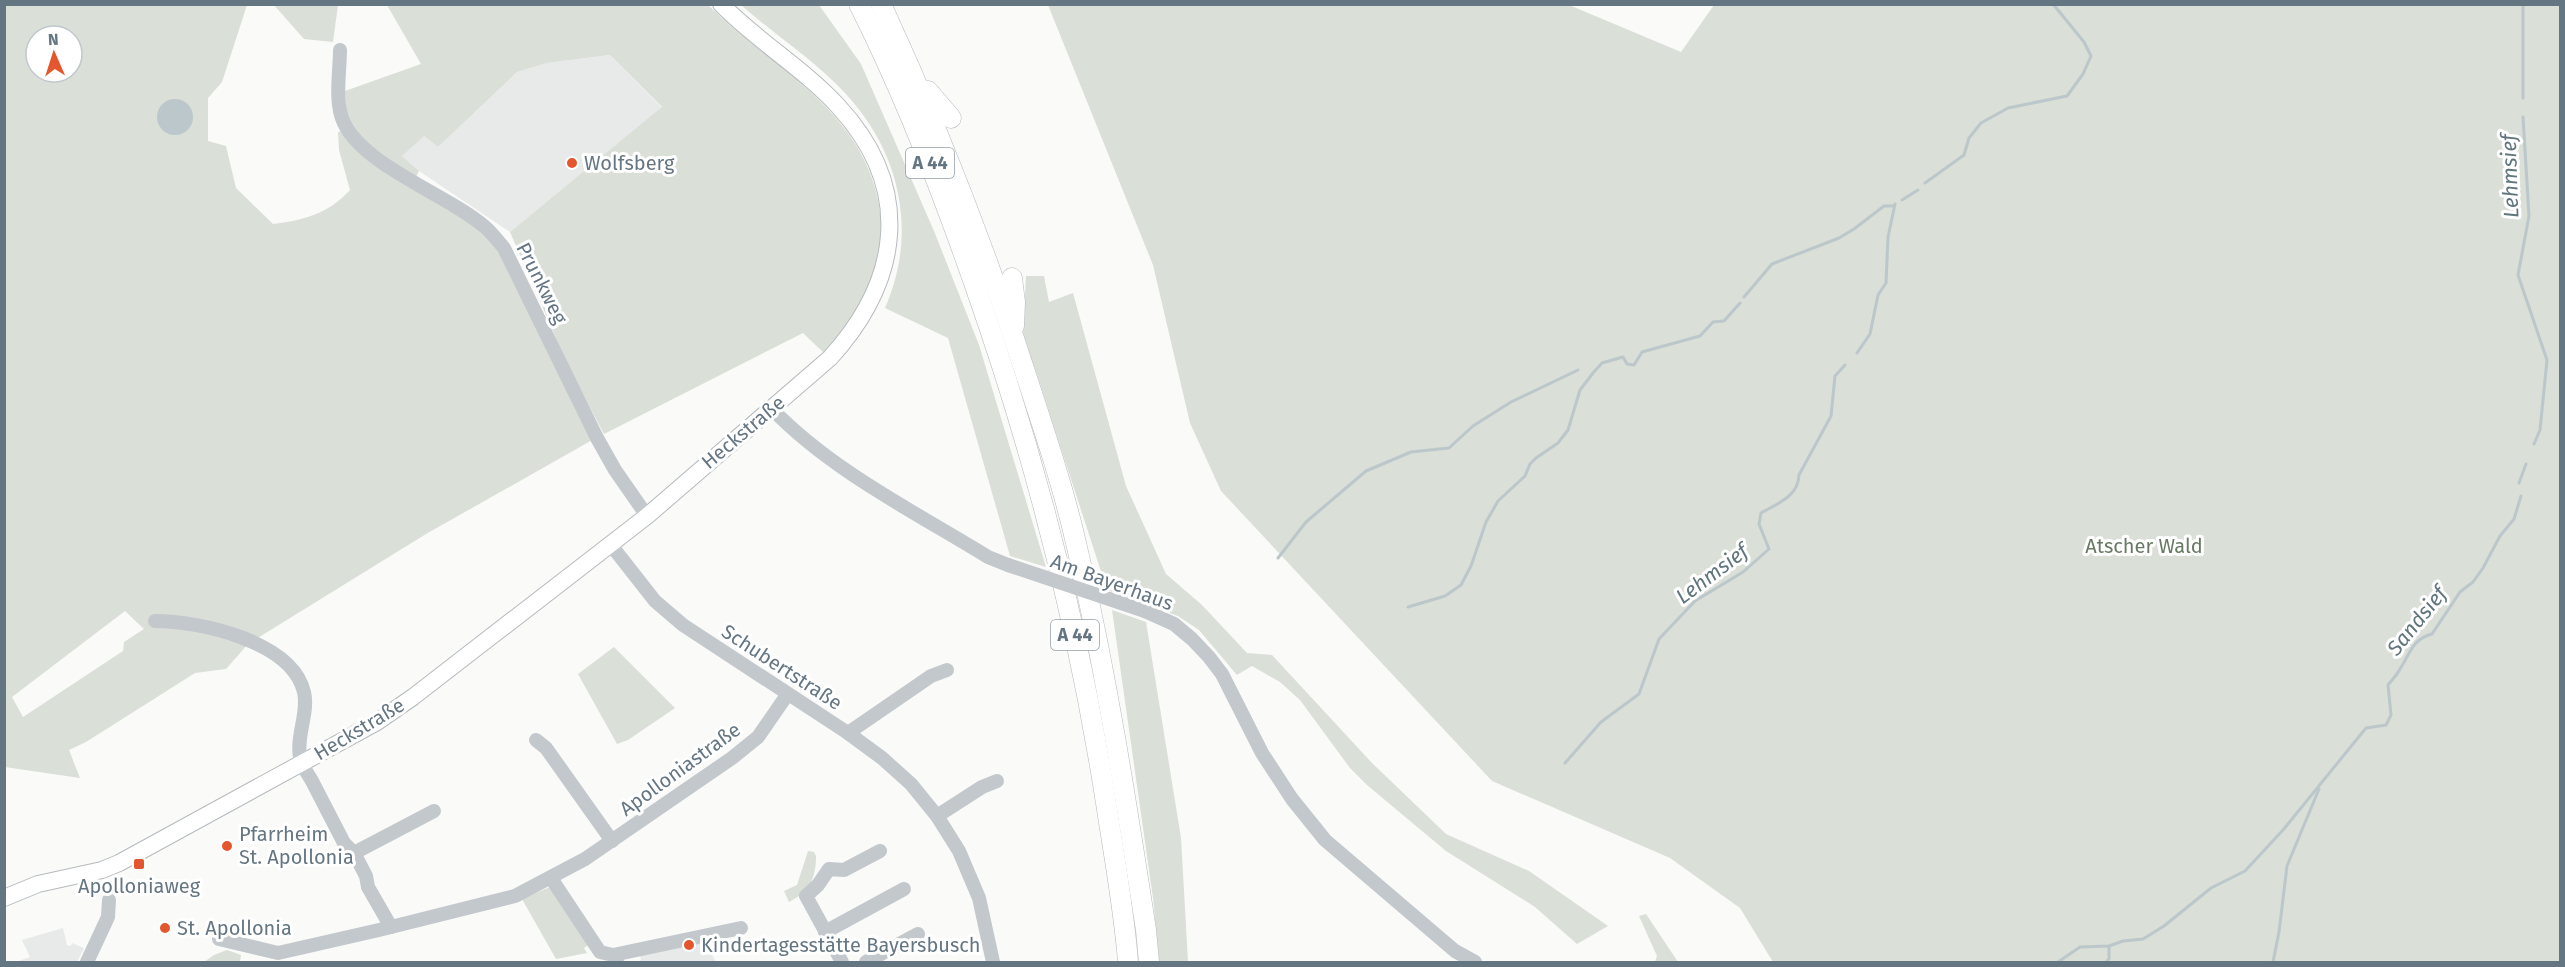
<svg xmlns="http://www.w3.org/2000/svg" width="2565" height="967" font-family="'Fira Sans',sans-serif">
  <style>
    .built { fill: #e8e9e9 }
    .green { fill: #dadfd7; fill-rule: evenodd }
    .water { fill: #bbc7cb }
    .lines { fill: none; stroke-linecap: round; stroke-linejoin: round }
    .stream { stroke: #bbc7cb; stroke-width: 3 }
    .major-casing { stroke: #b5babe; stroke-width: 18 }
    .highway-casing { stroke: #b4b9bd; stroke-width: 21 }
    .minor { stroke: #c3c8cc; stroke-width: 14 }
    .major { stroke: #fff; stroke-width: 16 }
    .highway { stroke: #fff; stroke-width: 20 }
    .minor-bridge { stroke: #c3c8cc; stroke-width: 14 }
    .poi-dot { fill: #e4572e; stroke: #fff; stroke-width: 2 }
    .labels { text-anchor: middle; stroke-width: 6; stroke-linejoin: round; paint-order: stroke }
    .shield { fill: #fff; stroke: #939fa8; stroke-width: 1.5 }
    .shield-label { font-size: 18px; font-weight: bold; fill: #657683 }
    .poi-label { font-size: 20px; fill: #657683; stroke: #fff; text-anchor: start }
    .street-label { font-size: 20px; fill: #657683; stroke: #fff }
    .park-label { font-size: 20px; fill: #687a64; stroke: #fff }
    .water-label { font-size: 21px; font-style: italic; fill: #60757c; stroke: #fff }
  </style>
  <rect width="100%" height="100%" fill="#fafaf8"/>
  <g class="built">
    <path d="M610,55L662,108L510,232L419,171L401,155L424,136L438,147L517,72L547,63Z"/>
    <path d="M63,928L67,945L71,946L72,943L84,948L77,962H16L30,957L22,940Z"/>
    <path d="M703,939L716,962H636L641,960L639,952Z"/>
  </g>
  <g class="green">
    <path d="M4,5H247L222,82L208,98V141L226,146L236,188L273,224C304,220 328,214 350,190L339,150L338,132L353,128L346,114L345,91L421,64L387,5H708C775,71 871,113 881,219C884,244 878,276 866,299C856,318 837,336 824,353L803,333L604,434L568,366L510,232L662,107L610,55L547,63L517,72L438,147L424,136L402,156L419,171L411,188L483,231L496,246L594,439L426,534L248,644L226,669L195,673L86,742L69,750L80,778L5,767ZM36,36H72V72H36ZM125,611L144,629L124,642L123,651L23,717L12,697Z"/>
    <path d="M274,5H338L333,42L304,39Z"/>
    <path d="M741,5H819L861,64L934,231L979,345L1046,567L1010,556L948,338L885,308C918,233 901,153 845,93C814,60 775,35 741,5Z"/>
    <path d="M1048,5H1569L1681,52L1714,5H2560V962H1773L1740,908L1670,858L1492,781L1221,491L1190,423L1153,265Z"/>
    <path d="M1026,276H1044L1049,302L1073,293L1126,486L1166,574L1202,605L1247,653L1272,655L1372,763L1446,834L1529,871L1608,926L1577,944L1535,907L1446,851L1367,785L1350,768L1300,700L1280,682L1252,666L1237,675L1199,630L1178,616L1107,590L1037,374L1023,336Z"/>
    <path d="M1112,610L1146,622L1181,838L1188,962H1159L1153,898Z"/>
    <path d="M614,647L675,708L628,740L617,744L578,674Z"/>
    <path d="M808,851L814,852L816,856C816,879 809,892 789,902L784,891L797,885Z"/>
    <path d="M550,887L590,944L584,948L587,953L556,959L522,899Z"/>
    <path d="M1646,914L1678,962H1655L1657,956L1639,916Z"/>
    <path d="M227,950L241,955L240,962H204L214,955Z"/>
  </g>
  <circle class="water" cx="175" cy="117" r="18"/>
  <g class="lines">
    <g class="stream">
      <path d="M2523,4V98"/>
      <path d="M2523,117L2529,216L2518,275L2547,360L2540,430L2534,444"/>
      <path d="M1925,183L1964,155L1969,138L1981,123L2008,108L2067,96L2083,74L2091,56L2084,42L2053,4"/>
      <path d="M1902,200L1918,190"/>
      <path d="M1744,297L1772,264L1839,238L1854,229L1884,206H1894"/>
      <path d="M1857,353L1870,334L1878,295L1886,283L1888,237L1895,204"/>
      <path d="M2519,483L2526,464"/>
      <path d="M1278,558L1306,522L1366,471L1411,452L1449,448L1473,426L1511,402L1578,370"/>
      <path d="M1408,607L1445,596L1461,585L1471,566L1486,522L1498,501L1525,476L1530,464L1536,458L1558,443L1568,430L1580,390L1593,373L1602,363L1623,357L1627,364L1634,365L1642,352L1700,336L1713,322L1724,321L1740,303"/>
      <path d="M1565,763L1601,722L1639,694L1659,639L1695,601L1743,572L1769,549L1759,524L1761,513C1778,503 1798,497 1799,475L1831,416L1835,376L1845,365"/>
      <path d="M2058,962L2080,947L2109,946L2123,941L2143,939L2164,926L2211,888L2245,871L2283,830L2366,728L2386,725L2391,715L2388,685C2392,680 2397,675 2400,669C2410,654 2412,639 2432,634L2460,592L2473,582L2483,568L2500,536L2514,519L2521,496"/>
      <path d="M2106,962L2109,959V946"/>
      <path d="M2273,962L2279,932L2287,866L2319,789"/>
    </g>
    <defs>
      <path id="major" d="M4,898L38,884L102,870L119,863L377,722L413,697L647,516L830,358C901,280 914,188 838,106C803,68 757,41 721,4"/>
      <g id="highway">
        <path d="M859,4C904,94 941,188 974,283C1035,455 1078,623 1106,803C1114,856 1124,909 1128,962"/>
        <path d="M881,4C937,125 985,248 1026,375C1044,430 1063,486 1076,543C1106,671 1126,800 1146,930L1149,962"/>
        <path d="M928,91L951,118"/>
        <path d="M1012,278L1015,302L1014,326"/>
      </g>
    </defs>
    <use href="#major" class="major-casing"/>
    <use href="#highway" class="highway-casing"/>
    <g class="minor">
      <path d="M340,50C340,72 334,103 344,123C364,166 450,196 485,227C492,233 498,241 504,248L597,438L615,470L647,516"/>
      <path d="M772,409C832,471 915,512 988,557L1008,565"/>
      <path d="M611,545L655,601L683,625L848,733L882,758L911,784L937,816L959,851L979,898L993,962"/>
      <path d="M1145,611L1174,624L1192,639L1209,657L1222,674L1262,753L1292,799L1325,840L1455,951L1475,962"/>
      <path d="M155,621C199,621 292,641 304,692C309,712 296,736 300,757C301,765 308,774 312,781C323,802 333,822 344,843L354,853L366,876L368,887L391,927"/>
      <path d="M848,733L931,676L947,670"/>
      <path d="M536,740L546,748L612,841"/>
      <path d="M937,816L982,787L997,781"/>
      <path d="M354,853L434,811"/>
      <path d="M551,878L600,952L613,955L617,962"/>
      <path d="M825,932L904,889"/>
      <path d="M219,939L278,953L379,930L515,896L585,859L732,758L758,737L787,695"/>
      <path d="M613,955L741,928"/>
      <path d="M87,962L108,917L109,900"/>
      <path d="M842,962L806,896L818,885L829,869L844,870L880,851"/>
      <path d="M866,962L918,934"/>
    </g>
    <use href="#major" class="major"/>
    <use href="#highway" class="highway"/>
    <path class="minor-bridge" d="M1008,565L1145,611"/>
  </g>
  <g class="poi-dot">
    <circle cx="572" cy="163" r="6"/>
    <circle cx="227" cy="846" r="6"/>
    <rect x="133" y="858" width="12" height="12" rx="3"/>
    <circle cx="165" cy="928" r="6"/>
    <circle cx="689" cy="945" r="6"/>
  </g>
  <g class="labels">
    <g class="shield">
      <rect x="906" y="148" width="48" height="30" rx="4.5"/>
      <rect x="1051" y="620" width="48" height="30" rx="4.5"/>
    </g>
    <g class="shield-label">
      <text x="930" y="169">A 44</text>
      <text x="1075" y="641">A 44</text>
    </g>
    <g class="poi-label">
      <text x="584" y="170">Wolfsberg</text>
      <text x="239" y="841">Pfarrheim<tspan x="239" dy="23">St. Apollonia</tspan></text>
      <text x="139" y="893" text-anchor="middle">Apolloniaweg</text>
      <text x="177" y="935">St. Apollonia</text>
      <text x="701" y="952">Kindertagesstätte Bayersbusch</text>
    </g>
    <g class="street-label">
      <text transform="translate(542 283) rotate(63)" y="7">Prunkweg</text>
      <text transform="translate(743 432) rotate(-40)" y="7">Heckstraße</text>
      <text transform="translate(1112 582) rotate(20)" y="7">Am Bayerhaus</text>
      <text transform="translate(782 667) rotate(33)" y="7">Schubertstraße</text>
      <text transform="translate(359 729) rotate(-31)" y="7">Heckstraße</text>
      <text transform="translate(680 769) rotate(-36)" y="7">Apolloniastraße</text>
    </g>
    <g class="park-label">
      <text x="2144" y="553">Atscher Wald</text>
    </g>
    <g class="water-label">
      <text transform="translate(2510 176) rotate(-92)" y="7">Lehmsief</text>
      <text transform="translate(1712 574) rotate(-37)" y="7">Lehmsief</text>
      <text transform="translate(2417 621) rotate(-51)" y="7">Sandsief</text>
    </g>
  </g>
  <rect width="2565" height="967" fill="none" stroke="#657683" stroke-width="12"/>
  <g transform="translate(54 54) rotate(357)"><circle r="28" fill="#ffffff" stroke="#c1c8cd" stroke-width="1.5"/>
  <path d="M0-4.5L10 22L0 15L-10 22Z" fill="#e4572e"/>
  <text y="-9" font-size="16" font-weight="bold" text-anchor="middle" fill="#657683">N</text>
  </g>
</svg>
